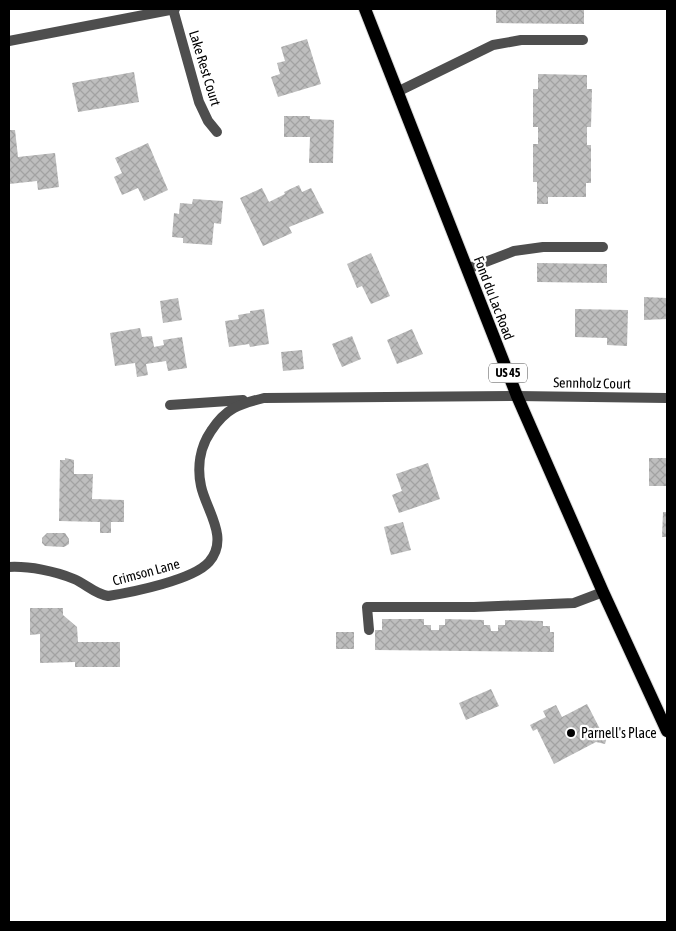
<svg xmlns="http://www.w3.org/2000/svg" width="676" height="931" font-family="'Asap Condensed',sans-serif">
  <style>
    .building { fill: url(#building-cross-hatch) }
    .lines { fill: none; stroke-linecap: round; stroke-linejoin: round }
    .primary-casing { stroke: #dbdbdb; stroke-width: 14 }
    .service { stroke: #4e4e4e; stroke-width: 10 }
    .minor { stroke: #4e4e4e; stroke-width: 10 }
    .primary { stroke: #000; stroke-width: 12 }
    .poi-dot { fill: #000; stroke: #fff; stroke-width: 2 }
    .labels { text-anchor: middle; stroke-width: 4.5; stroke-linejoin: round; paint-order: stroke }
    .shield { fill: #fff; stroke: #4c4c4c; stroke-width: 1 }
    .shield-label { font-size: 12px; font-weight: bold; fill: #000 }
    .street-label { font-size: 14px; fill: #000; stroke: #fff }
    .poi-label { font-size: 14px; fill: #000; stroke: #fff; text-anchor: start }
  </style>
  <defs>
    <pattern id="building-cross-hatch" width="8" height="8" patternUnits="userSpaceOnUse" patternTransform="scale(1.25)"><rect width="8" height="8" fill="#bebebe"/><path d="M0 0l8 8M0 8l8-8" fill="none" stroke="#a2a2a2"/></pattern>
  </defs>
  <rect width="100%" height="100%" fill="#fff"/>
  <g class="building">
    <path d="M496,9H584V24L496,23Z"/>
    <path d="M307,39L321,84L278,97L271,77L280,74L277,63L285,61L281,47Z"/>
    <path d="M134,72L139,102L78,112L72,83Z"/>
    <path d="M538,74L587,75V89H592L591,127H587V145H591V183H586V197H548V204H537V182H533V144H538V127H533V89H538Z"/>
    <path d="M284,116H310V119L334,120L333,163H309L310,137H284Z"/>
    <path d="M9,130H15L18,157L55,153L59,187L38,190L37,181L9,184Z"/>
    <path d="M148,143L168,190L144,201L138,188L122,195L114,177L122,173L115,158Z"/>
    <path d="M299,185L302,192L311,188L324,213L289,227L292,233L263,246L240,198L262,188L269,202L285,194L284,192Z"/>
    <path d="M193,199L223,201L221,224L214,223L212,245L183,243V238L172,237L174,213L179,214L180,203L192,204Z"/>
    <path d="M371,253L390,296L371,304L362,286L357,288L347,264Z"/>
    <path d="M537,263L607,264V283L537,282Z"/>
    <path d="M644,297L667,298V319L644,320Z"/>
    <path d="M178,298L182,320L163,323L160,301Z"/>
    <path d="M264,309L269,344L250,347L249,344L229,347L225,321L239,319L238,315L250,313V311Z"/>
    <path d="M575,309L628,310L627,346L607,345V338L575,337Z"/>
    <path d="M140,328L142,337L152,336L154,347L164,345L163,340L182,337L187,368L168,371L166,361L146,364L148,375L137,377L135,363L115,366L110,333Z"/>
    <path d="M412,329L423,354L397,364L387,340Z"/>
    <path d="M352,336L361,359L342,367L332,344Z"/>
    <path d="M302,350L304,369L283,371L281,352Z"/>
    <path d="M65,458L74,460V474H93L92,499L124,500V522H111V533H100V522L59,521L60,460H65Z"/>
    <rect x="649" y="458" width="18" height="28"/>
    <path d="M428,463L440,499L399,513L392,495L402,491L396,474Z"/>
    <path d="M663,512H667V537H662Z"/>
    <path d="M403,522L411,550L391,555L384,527Z"/>
    <path d="M47,533H65L69,539V544L64,547L45,546L42,543V538Z"/>
    <path d="M30,608H63V615L77,627L78,642H120V667H75V662L40,663V634L30,635Z"/>
    <path d="M382,619H424V625H431V630H439V625H445V619L484,620V625H490L491,631H498V625H505V620L543,621V626H550V632H554V652L375,650V630H382Z"/>
    <rect x="336" y="632" width="18" height="17"/>
    <path d="M491,689L499,706L466,720L459,703Z"/>
    <path d="M587,704L601,731L608,734L605,744L596,742L554,764L537,729L533,731L530,725L546,717L543,711L556,705L562,717Z"/>
  </g>
  <g class="lines">
    <defs>
      <path id="primary" d="M365,9L517,396L603,592L667,731"/>
    </defs>
    <use href="#primary" class="primary-casing"/>
    <g class="service">
      <path d="M397,92L493,45L521,40H583"/>
      <path d="M467,269L514,251L543,247H603"/>
      <path d="M369,630L367,607H474L574,603L603,592"/>
    </g>
    <g class="minor">
      <path d="M173,9L199,102L208,121L217,132"/>
      <path d="M9,41L175,9"/>
      <path d="M170,405L243,400"/>
      <path d="M9,567C29,566 55,571 74,579C86,584 95,594 108,596C133,592 193,580 209,562C230,538 206,510 201,486C197,467 200,447 211,431C226,408 239,404 264,398L517,396L667,398"/>
    </g>
    <use href="#primary" class="primary"/>
  </g>
  <circle class="poi-dot" cx="571" cy="733" r="5"/>
  <g class="labels">
    <rect class="shield" x="489" y="363.5" width="38" height="19" rx="4"/>
    <g class="shield-label">
      <text x="508" y="377">US 45</text>
    </g>
    <g class="street-label">
      <text transform="translate(205 68) rotate(73)" y="5">Lake Rest Court</text>
      <text transform="translate(494 298) rotate(69)" y="5">Fond du Lac Road</text>
      <text transform="translate(592 383) rotate(1)" y="5">Sennholz Court</text>
      <text transform="translate(146 572) rotate(-15)" y="5">Crimson Lane</text>
    </g>
    <g class="poi-label">
      <text x="581" y="738">Parnell's Place</text>
    </g>
  </g>
  <rect width="676" height="931" fill="none" stroke="#000000" stroke-width="20"/>
</svg>
